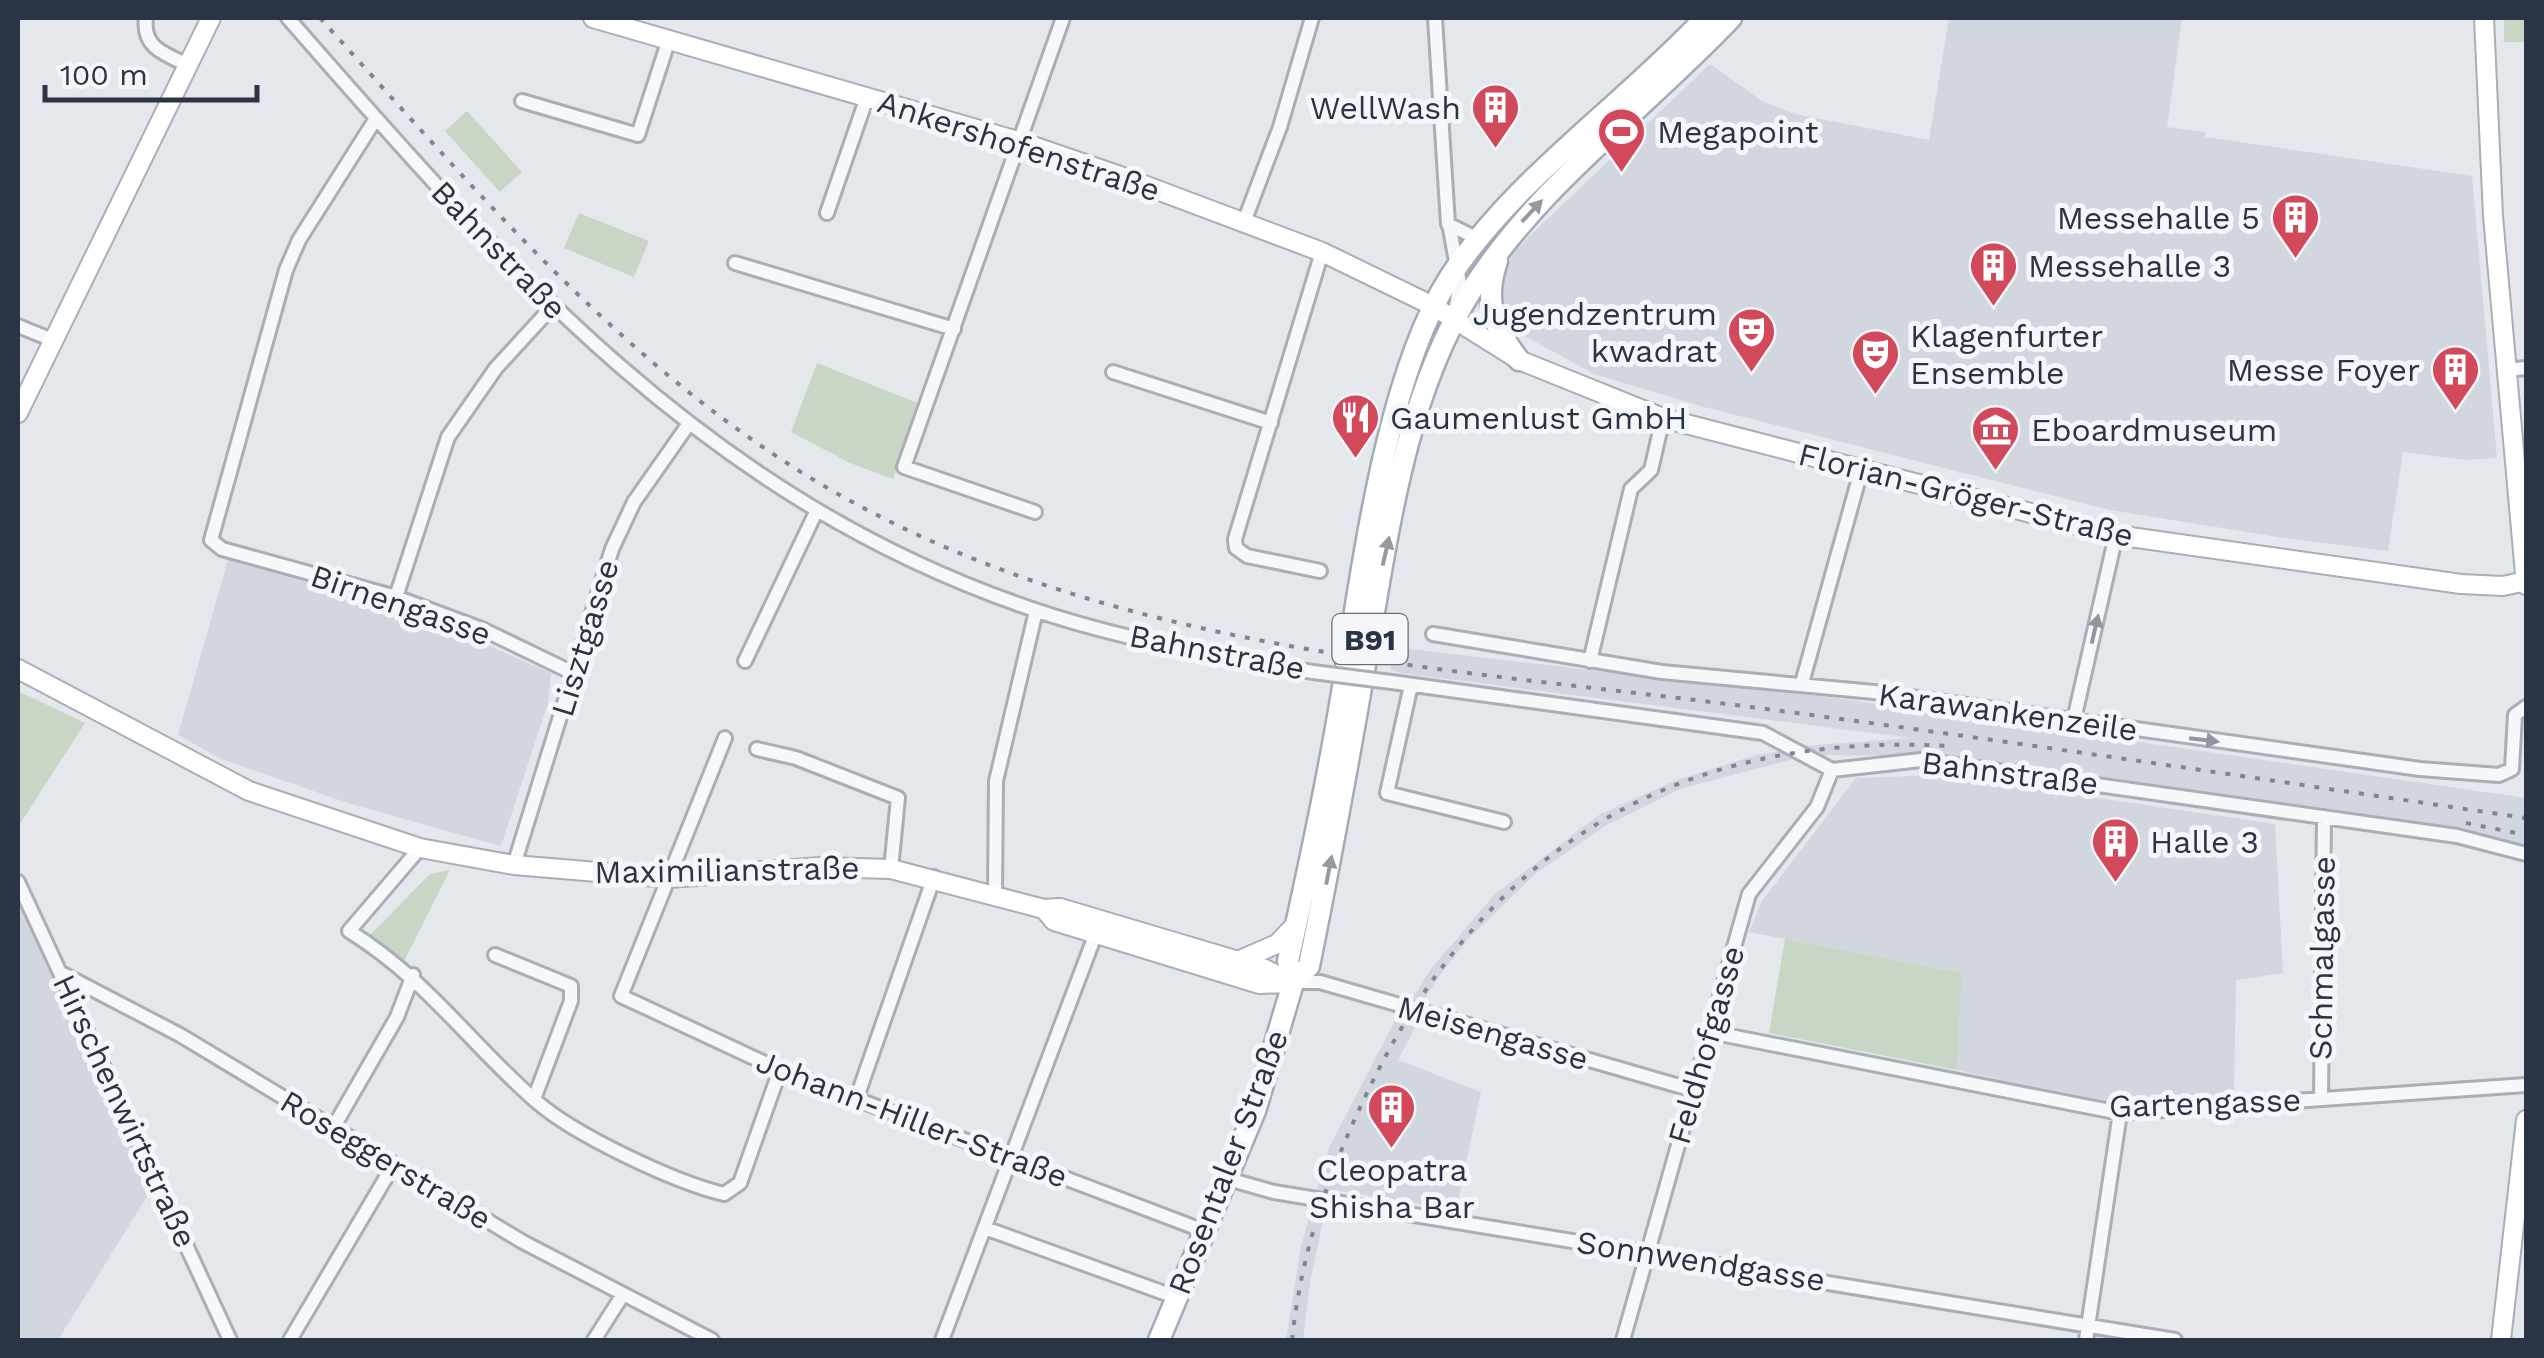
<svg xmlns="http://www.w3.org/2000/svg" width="2544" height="1358" viewBox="0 0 2544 1358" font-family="'Work Sans',sans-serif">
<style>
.built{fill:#d2d6de}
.green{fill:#c9d6c5}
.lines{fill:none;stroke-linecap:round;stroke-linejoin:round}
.street-casing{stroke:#a9aeb7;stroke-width:18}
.secondary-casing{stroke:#a9aeb7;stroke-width:22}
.primary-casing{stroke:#a3abb8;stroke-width:25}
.street{stroke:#f7f8fa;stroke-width:12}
.secondary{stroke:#fff;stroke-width:18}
.primary{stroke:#fff;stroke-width:20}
.rail{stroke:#7d8696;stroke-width:4;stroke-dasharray:5 10;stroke-linecap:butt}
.street-bridge-casing{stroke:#a9aeb7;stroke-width:18;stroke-linecap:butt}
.street-bridge{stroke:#f7f8fa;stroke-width:12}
.oneway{fill:#959aa2}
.oneway2{fill:#9196a0}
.labels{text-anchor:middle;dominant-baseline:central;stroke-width:10;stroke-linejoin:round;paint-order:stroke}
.shield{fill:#f4f6f9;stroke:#676e7b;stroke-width:2.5}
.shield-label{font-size:30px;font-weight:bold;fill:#2b3445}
.poi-label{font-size:32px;fill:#2b3445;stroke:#f4f6f9;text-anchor:start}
.street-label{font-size:32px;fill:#2b3445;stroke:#f4f6f9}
</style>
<rect width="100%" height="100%" fill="#e4e7ec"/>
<path class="built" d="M1949 18H2182L2167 127 2205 132V137L2472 176 2497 458 2465 460 2403 452 2388 551 2284 538 2110 510 1704 407 1594 374 1514 330 1499 296 1512 253 1710 64 1762 101 1794 114 1929 140Z
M228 560 409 611 551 673 548 703 501 846 351 804 221 759 178 735Z
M1392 647 1842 699 2526 798V845L2456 827 1952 756 1808 755 1680 789 1607 825 1536 873 1467 940 1440 975 1417 1010 1423 1012 1398 1060 1481 1092 1456 1210 1335 1190 1325 1211 1310 1282 1303 1340H1286L1301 1246 1329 1148 1402 1007H1407L1431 969 1495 894 1599 815 1674 781 1756 755 1816 745 1911 738 1401 673 1391 669Z
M1942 775 2275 824 2283 973 2236 980 2234 1095 2108 1103 1957 1070 1962 973 1749 932 1762 901 1856 778Z
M18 901 151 1190 58 1340H18Z"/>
<path class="green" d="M2504 18H2526V42H2504Z
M467 111 522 172 500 192 445 131Z
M579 213 649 241 634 277 564 248Z
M817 363 920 404 893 479 850 463 791 432Z
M18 691 85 723 18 827Z
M450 870 404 961 370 935 430 874Z
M1785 939 1962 973 1957 1070 1769 1033Z"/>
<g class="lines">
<defs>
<path id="street" d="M146 18C142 47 164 54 188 65
M288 18C506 268 707 499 1032 609 1122 640 1219 656 1313 672
M1435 18 1448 224 1478 239
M522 101 638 135 669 39
M375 120 299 240 286 270 211 540 222 549 396 597 484 630 575 674
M827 213 867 97
M1244 222 1280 127 1312 18
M1450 229 1460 283 1456 306
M735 263 954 329
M18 326 55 341
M2506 370 2526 368
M1113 372 1271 423
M1035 512 904 467 1063 18
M1320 571 1247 556 1236 548 1235 539 1322 252
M396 597 448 437 496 368 552 307
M1433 634 1662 672 1874 692 2420 769 2499 775 2512 769 2515 715 2526 707
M745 661 816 512
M1590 661 1631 489 1651 470 1663 418
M1399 683 1763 733 1832 770 1921 760 2457 836 2526 854
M1802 683 1861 471
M1411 685 1387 793 1504 822
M2073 724 2116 535
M725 738 621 996 780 1070 1207 1232
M757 749 796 758 898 798 891 869
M420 848 349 931C429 981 469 1043 537 1102 575 1135 674 1182 724 1194L740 1183 780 1070
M514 865 612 549 634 502 688 425
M18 882 230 1340
M995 893 996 781 1036 611
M495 955 571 986V1001L534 1099
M63 974 180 1035 523 1242 712 1340
M1296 982H1320L1693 1090
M1710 1032 2120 1113 2526 1085
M2321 1099 2324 817
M856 1100 934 877
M333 1128 397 1017 413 975
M1228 1179 1274 1192 2175 1340
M985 1228 1178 1298
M290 1340 394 1164
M594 1340 622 1296
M942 1340 1096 933
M1623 1340 1749 894 1817 807 1832 770
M2086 1340 2120 1113"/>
<path id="secondary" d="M593 18 1021 142 1120 176 1322 252 1433 306 1519 360 1663 418 2116 535 2461 584 2503 586 2526 581
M2484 18 2493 216 2526 585
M18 413 211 18
M18 669 249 791 420 848 514 865 669 878 821 867 891 869 1044 909 1060 908 1265 969 1293 983
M1044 909 1054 921 1259 984 1289 983
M1240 960 1277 944 1297 923
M2501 1340 2526 1120"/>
<path id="primary" d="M1497 261C1483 302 1494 328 1519 360
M1293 983 1309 966C1330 862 1349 758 1367 653 1388 533 1405 396 1471 291 1539 184 1645 109 1731 18
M1159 1340 1255 1111 1293 983 1288 961C1308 872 1327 784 1342 693 1362 573 1385 378 1450 277 1514 179 1625 104 1705 18"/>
</defs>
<use href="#street" class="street-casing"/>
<use href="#secondary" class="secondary-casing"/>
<use href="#primary" class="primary-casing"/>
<use href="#street" class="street"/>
<use href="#secondary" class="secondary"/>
<use href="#primary" class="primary"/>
<path class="rail" d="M320 18C473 187 621 365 819 483 1102 651 1433 666 1751 707 2010 741 2268 780 2526 818
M2466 823 2526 835
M1292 1340C1301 1253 1328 1174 1366 1095 1482 851 1675 731 1947 746"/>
<defs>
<path id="street-bridge" d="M1313 672 1399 683"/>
</defs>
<use href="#street-bridge" class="street-bridge-casing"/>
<use href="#street-bridge" class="street-bridge"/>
</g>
<defs><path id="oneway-solid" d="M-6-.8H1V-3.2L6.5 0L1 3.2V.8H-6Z" transform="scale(2.5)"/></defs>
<g class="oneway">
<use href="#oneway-solid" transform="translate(1532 211) rotate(-47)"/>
<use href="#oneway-solid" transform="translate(1386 551) rotate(-77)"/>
<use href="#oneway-solid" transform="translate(1329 870) rotate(-79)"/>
</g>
<g class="oneway2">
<use href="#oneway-solid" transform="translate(2095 629) rotate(-77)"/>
<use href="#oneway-solid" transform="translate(2204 740) rotate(7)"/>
</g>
<defs>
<symbol id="building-pin" viewBox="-11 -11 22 30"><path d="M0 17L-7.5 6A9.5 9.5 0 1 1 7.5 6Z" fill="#d1495b" stroke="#f4f6f9"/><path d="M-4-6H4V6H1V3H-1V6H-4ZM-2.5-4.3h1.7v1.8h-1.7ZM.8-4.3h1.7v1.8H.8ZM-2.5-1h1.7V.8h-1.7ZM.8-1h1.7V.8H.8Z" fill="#fff"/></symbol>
<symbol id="stadium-pin" viewBox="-11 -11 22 30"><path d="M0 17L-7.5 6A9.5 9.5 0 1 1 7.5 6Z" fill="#d1495b" stroke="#f4f6f9"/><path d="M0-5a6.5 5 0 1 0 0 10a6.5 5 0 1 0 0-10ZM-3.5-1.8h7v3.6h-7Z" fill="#fff"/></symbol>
<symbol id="theatre-pin" viewBox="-11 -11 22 30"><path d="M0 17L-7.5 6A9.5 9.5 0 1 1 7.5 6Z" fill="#d1495b" stroke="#f4f6f9"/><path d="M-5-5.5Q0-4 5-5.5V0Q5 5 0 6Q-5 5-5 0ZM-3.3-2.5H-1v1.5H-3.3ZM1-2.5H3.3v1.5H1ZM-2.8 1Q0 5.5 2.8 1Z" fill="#fff"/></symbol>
<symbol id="restaurant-pin" viewBox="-11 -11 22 30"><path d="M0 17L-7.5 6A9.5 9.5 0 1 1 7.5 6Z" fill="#d1495b" stroke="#f4f6f9"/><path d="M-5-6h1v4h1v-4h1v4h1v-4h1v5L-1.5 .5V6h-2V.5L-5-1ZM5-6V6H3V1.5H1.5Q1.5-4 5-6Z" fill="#fff"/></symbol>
<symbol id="museum-pin" viewBox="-11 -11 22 30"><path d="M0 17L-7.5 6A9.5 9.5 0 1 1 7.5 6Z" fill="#d1495b" stroke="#f4f6f9"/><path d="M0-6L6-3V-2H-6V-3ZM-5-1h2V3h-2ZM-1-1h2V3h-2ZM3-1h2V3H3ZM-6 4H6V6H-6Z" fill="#fff"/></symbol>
</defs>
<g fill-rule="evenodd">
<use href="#building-pin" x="1468" y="80" width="55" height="75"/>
<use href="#stadium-pin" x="1594" y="104" width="55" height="75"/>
<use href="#building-pin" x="2268" y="190" width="55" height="75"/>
<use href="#building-pin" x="1966" y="238" width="55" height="75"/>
<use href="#theatre-pin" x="1724" y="304" width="55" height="75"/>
<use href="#theatre-pin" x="1848" y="326" width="55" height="75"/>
<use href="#building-pin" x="2428" y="342" width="55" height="75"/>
<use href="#restaurant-pin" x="1328" y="390" width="55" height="75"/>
<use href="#museum-pin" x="1968" y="402" width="55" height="75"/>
<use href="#building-pin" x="2088" y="814" width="55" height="75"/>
<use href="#building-pin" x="1364" y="1080" width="55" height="75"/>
</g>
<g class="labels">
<rect class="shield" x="1332.5" y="614" width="75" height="50" rx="8"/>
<g class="shield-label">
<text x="1370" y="639">B91</text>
</g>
<g class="poi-label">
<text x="1461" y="108" text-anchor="end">WellWash</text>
<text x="1657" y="132">Megapoint</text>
<text x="2260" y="218" text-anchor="end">Messehalle 5</text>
<text x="2028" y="266">Messehalle 3</text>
<text x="1717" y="314" text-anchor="end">Jugendzentrum<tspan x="1717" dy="37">kwadrat</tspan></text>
<text x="1910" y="336">Klagenfurter<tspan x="1910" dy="37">Ensemble</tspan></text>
<text x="2420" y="370" text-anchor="end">Messe Foyer</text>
<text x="1390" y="418">Gaumenlust GmbH</text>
<text x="2031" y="430">Eboardmuseum</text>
<text x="2150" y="842">Halle 3</text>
<text x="1392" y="1170" text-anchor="middle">Cleopatra<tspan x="1392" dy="37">Shisha Bar</tspan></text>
</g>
<g class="street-label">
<text transform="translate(1019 146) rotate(18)">Ankershofenstraße</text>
<text transform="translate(499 250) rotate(46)">Bahnstraße</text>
<text transform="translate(1966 495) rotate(14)">Florian-Gröger-Straße</text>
<text transform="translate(401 605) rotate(19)">Birnengasse</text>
<text transform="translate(585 638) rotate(-73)">Lisztgasse</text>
<text transform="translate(1217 652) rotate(11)">Bahnstraße</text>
<text transform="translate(2008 712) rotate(8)">Karawankenzeile</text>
<text transform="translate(2010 773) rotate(7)">Bahnstraße</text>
<text transform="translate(727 870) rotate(-1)">Maximilianstraße</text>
<text transform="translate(2322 958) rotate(-89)">Schmalgasse</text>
<text transform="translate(1493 1033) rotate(16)">Meisengasse</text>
<text transform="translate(1706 1045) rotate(-74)">Feldhofgasse</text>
<text transform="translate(2205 1103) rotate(-2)">Gartengasse</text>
<text transform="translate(125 1111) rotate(65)">Hirschenwirtstraße</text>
<text transform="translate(912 1119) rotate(21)">Johann-Hiller-Straße</text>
<text transform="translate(386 1160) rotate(31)">Roseggerstraße</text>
<text transform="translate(1228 1162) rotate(-69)">Rosentaler Straße</text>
<text transform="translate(1701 1261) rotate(9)">Sonnwendgasse</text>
</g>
</g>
<rect width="2544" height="1358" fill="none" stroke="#2b3445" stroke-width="40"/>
<path d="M45 85v15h212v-15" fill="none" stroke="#2b3445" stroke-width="5"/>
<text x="60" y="85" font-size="30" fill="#2b3445" stroke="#f4f6f9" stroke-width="8" paint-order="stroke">100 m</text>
</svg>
